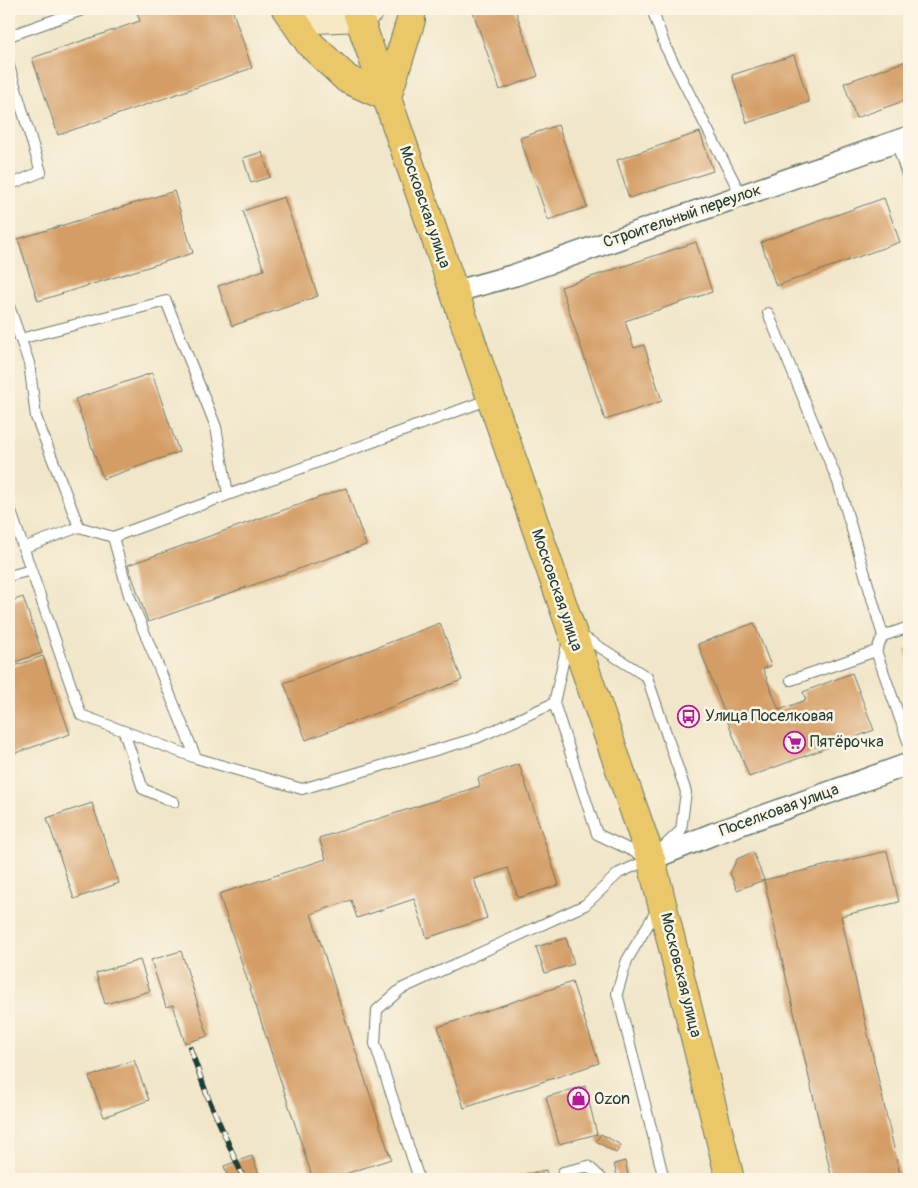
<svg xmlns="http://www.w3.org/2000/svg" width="918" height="1188" viewBox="0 0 918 1188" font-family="Pangolin,sans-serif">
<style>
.building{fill:#d49d65}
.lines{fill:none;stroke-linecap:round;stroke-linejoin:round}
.lane-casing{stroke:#687868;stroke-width:12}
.street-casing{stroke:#687868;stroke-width:24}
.secondary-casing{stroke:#687868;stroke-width:30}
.primary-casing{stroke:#687868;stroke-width:30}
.lane{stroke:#fff;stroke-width:10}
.street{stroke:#fff;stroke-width:21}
.secondary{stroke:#f7e9c3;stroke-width:28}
.primary{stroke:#eac769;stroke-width:28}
.rail-casing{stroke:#1f3d34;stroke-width:5.5}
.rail{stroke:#fcf5e5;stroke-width:4;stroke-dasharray:11;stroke-linecap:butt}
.labels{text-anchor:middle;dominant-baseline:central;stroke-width:5;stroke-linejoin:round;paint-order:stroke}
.street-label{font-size:16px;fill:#1f3d34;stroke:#fcf5e5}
.poi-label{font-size:16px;fill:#1f3d34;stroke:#fcf5e5;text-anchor:start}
</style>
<rect width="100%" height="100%" fill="#fcf5e5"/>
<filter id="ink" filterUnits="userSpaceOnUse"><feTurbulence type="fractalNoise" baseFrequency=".02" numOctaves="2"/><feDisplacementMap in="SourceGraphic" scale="10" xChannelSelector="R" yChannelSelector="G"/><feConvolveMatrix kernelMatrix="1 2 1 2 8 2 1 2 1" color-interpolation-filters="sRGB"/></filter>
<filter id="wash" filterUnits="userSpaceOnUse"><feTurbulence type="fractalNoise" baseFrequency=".0096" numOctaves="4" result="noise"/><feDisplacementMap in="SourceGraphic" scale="20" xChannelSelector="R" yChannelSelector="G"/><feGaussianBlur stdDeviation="1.12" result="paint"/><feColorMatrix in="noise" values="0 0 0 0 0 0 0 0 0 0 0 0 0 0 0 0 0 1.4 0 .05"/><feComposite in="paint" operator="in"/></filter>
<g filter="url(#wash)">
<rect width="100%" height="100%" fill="#f1e6c9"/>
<g id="blocks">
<path class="building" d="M136 9H232L252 68 58 135 32 58 140 21Z
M472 9H515L538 76 500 90Z
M794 55 809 102 747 123 732 75Z
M909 60V99L856 118 844 83Z
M558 125 587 207 548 220 520 138Z
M700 132 713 171 629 198 617 160Z
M262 152 270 177 251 183 243 158Z
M174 191 193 253 38 301 18 239Z
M284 197 318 296 232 326 218 286 264 270 243 211Z
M884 198 900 242 776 286 761 242Z
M696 242 712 292 625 321 634 348 644 345 662 401 605 420 561 287Z
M152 373 179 452 103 479 75 399Z
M346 488 366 545 148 622 128 565Z
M23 597 42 653 9 664V602Z
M440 623 462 680 306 740 284 683Z
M754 623 771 666 763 669 779 710 806 700 803 692 852 673 874 730 749 777 698 644Z
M909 648V661L905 650Z
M43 656 70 734 10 755 9 668Z
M519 764 559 885 518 898 508 868 474 879 487 918 427 938 414 899 357 918 351 900 311 914 391 1159 330 1179H313L219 894 326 859 319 838 480 786 478 778Z
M92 803 119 883 74 899 47 818Z
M887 851 899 902 841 916 901 1179H832L764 880 737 890 730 873 737 859 753 852 764 880Z
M566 938 574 964 545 973 536 947Z
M181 951 208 1036 185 1043 173 1005 166 1007 151 960Z
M140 960 150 991 105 1004 96 973Z
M572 982 599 1063 464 1108 438 1027Z
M134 1060 149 1100 104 1117 89 1077Z
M585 1086 597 1134 559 1144 546 1097Z
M601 1134 621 1145 616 1153 596 1141Z
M252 1156 261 1179H229L224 1166Z
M625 1161 629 1179H618L614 1164Z
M546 1170 548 1179H509V1178Z"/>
</g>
</g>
<g filter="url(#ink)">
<use href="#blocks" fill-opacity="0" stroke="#687868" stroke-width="1"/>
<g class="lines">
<defs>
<path id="lane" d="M652 9 665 46 741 195
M9 36 85 9
M9 66 41 172 9 185
M896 141 909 181
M9 306 29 363 36 417 79 527
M768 313 838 482 883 636 876 651
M20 339 166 301 216 427 228 494
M9 506 81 715 196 758 302 789 477 738 554 703
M113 537 129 595 196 758
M23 548 79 527 113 537 490 399
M9 576 31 570
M579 634 647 677 686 792 681 830 661 849
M883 636 909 627
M568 640 554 703 597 834 645 857
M791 680 876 651 909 744
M124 732 143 789 174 802
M658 908 627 960 617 993 664 1179
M419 1179 375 1044 377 1010 401 989 585 905 619 873 650 859
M565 1179 563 1172 588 1166 602 1179"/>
<path id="street" d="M454 292 515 275 909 137
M651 859 713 834 909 764"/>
<path id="secondary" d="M298 9 316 19 359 17 371 9"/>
<path id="primary" d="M286 9 310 44 347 79 387 97 411 20V9
M356 9 651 859 730 1179"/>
</defs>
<use href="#lane" class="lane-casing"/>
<use href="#street" class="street-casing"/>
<use href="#secondary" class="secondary-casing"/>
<use href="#primary" class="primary-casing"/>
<use href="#lane" class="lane"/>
<use href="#street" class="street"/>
<use href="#secondary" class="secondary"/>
<use href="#primary" class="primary"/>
<defs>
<path id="rail" d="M190 1048 207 1095 244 1179"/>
</defs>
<use href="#rail" class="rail-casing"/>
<use href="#rail" class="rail"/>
</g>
</g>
<defs>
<symbol id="bus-ring" viewBox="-11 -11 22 22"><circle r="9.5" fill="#fcf5e5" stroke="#b5179e" stroke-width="1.5"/><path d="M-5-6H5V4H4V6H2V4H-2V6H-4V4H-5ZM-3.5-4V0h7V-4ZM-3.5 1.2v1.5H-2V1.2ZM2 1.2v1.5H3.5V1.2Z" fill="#b5179e"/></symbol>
<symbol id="supermarket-ring" viewBox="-11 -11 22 22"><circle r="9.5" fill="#fcf5e5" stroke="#b5179e" stroke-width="1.5"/><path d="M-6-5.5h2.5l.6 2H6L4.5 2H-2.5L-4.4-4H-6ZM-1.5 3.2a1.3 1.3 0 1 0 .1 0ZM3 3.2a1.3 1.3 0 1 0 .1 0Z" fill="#b5179e"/></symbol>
<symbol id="shop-ring" viewBox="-11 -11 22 22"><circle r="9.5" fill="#fcf5e5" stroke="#b5179e" stroke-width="1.5"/><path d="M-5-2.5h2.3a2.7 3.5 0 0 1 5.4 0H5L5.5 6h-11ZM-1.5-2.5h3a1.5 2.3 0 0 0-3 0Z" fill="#b5179e"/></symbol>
</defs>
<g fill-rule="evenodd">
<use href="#bus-ring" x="676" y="704" width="25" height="25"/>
<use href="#supermarket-ring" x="782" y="730" width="25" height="25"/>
<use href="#shop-ring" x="566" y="1086" width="25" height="25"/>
</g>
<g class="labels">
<g class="street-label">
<text transform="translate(425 207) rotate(71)">Московская улица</text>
<text transform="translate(682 216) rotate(-19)">Строительный переулок</text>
<text transform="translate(557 590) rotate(71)">Московская улица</text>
<text transform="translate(779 810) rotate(-20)">Поселковая улица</text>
<text transform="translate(681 975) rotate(76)">Московская улица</text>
</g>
<g class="poi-label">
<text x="705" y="716">Улица Поселковая</text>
<text x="810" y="742">Пятёрочка</text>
<text x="594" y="1099">Ozon</text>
</g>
</g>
<rect width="918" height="1188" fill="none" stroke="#fcf5e5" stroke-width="30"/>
</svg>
